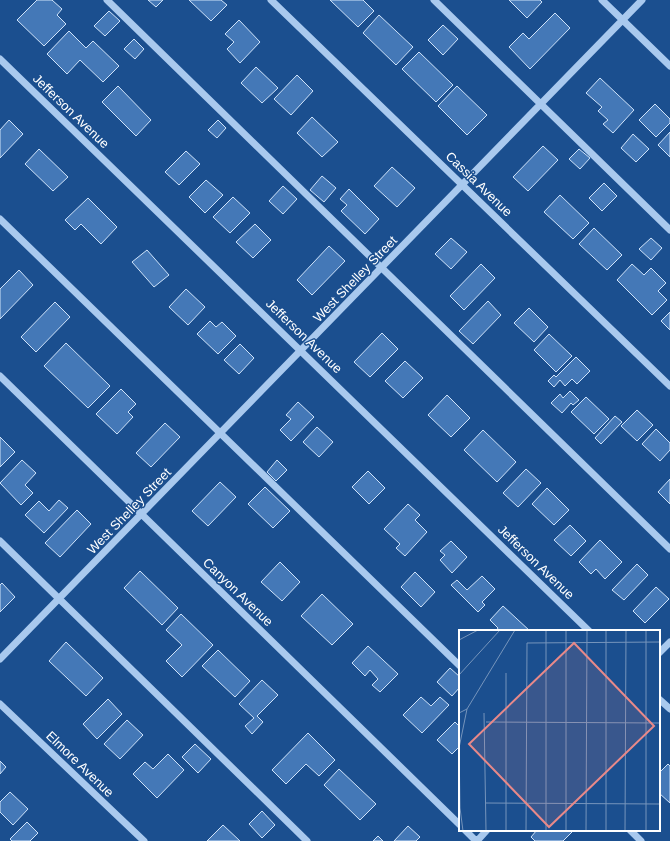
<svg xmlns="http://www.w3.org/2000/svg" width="670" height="841" viewBox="0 0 670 841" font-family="Arial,sans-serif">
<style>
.building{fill:#4478b7;stroke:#cfe3fa}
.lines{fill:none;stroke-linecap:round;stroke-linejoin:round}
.minor{stroke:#a9c9ee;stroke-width:7}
.labels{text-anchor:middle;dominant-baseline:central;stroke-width:3;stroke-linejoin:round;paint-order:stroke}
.street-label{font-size:13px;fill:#fff;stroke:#1b4f8f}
.inset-road{fill:none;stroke:#7695bc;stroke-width:1}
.view{fill:#e88989;fill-opacity:0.15;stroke:#e88989;stroke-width:2}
.inset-edge{fill:none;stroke:#fff;stroke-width:2}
</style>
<rect width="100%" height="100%" fill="#1b4f8f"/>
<path class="building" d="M37 0H52L62 9 57 15 66 24 44 46 17 20Z
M148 0H163L156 7Z
M189 0H221L227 5 211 21Z
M330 0H363L374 11 358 27Z
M509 0H540L542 2 527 18Z
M109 11 120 21 105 36 94 26Z
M555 13 570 28 530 69 509 47 523 33 529 39Z
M379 15 413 47 396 65 363 33Z
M239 20 260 42 240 63 227 49 234 42 225 34Z
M443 25 458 39 443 55 428 40Z
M69 31 86 48 93 41 119 66 103 82 80 60 67 74 47 54Z
M134 39 144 49 135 59 124 49Z
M419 52 453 85 436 102 402 69Z
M256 67 278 88 262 103 241 83Z
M297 75 313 91 291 115 274 99Z
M600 78 634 110 613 133 603 124 608 120 598 111 602 107 586 93Z
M118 86 151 120 136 136 102 102Z
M457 86 487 115 467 135 438 106Z
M655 104 670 119V123L656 137 639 120Z
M312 117 338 142 322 157 297 133Z
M9 120 23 134 0 158V130Z
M218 120 226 128 217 138 208 130Z
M670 132V157L658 145Z
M633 134 649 149 636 162 621 148Z
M543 146 558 160 528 191 513 177Z
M39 149 68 177 53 191 25 164Z
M579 149 590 158 580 169 569 159Z
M186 151 200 164 179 185 165 172Z
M392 167 415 188 397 207 374 186Z
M322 176 336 188 324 202 310 190Z
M206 180 223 195 205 213 189 197Z
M604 183 617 196 602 211 589 198Z
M283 186 297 199 283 214 269 201Z
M349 189 379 219 365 234 341 211 347 205 340 199Z
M560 195 589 223 573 239 544 212Z
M233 197 250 213 230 233 213 217Z
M88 198 117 227 101 244 81 224 75 230 65 220Z
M255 224 271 240 253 258 236 242Z
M594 228 622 255 607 270 579 244Z
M451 238 467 252 451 269 435 254Z
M651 238 662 248 651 260 639 249Z
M329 246 345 261 312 295 297 280Z
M147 250 169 275 154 287 132 262Z
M481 264 495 278 464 310 450 296Z
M632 264 644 275 651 268 666 283 658 291 667 300 652 315 617 280Z
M19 270 33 285 0 319V289Z
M186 289 205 307 188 325 169 307Z
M488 301 501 315 473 344 459 331Z
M55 302 70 317 36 352 21 337Z
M529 308 548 327 534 342 514 323Z
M670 312V330L661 321Z
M210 321 216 327 222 322 236 336 218 354 197 334Z
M382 333 398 349 370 377 354 362Z
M549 334 572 356 556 372 534 350Z
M66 343 110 386 88 408 44 366Z
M240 344 254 358 239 374 224 360Z
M576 357 590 371 577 384 572 379 565 386 560 380 554 387 548 381 554 375 556 377Z
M405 361 423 378 403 398 385 381Z
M121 389 136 404 128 412 133 417 117 434 96 414Z
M570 391 579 400 573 405 571 403 562 413 551 403 560 394 563 398Z
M447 395 470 418 451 437 428 415Z
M586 397 609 419 594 434 571 412Z
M298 402 314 417 291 441 280 430 291 419 286 415Z
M637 410 653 425 637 441 621 426Z
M615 416 622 422 601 444 595 438Z
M165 423 180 437 151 467 136 453Z
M317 427 333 442 319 457 303 442Z
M656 429 670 443V450L660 461 642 444Z
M483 430 516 462 497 482 464 450Z
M0 437 15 452 0 467Z
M22 460 36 473 25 485 33 493 21 505 0 483Z
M277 460 287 470 276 481 267 472Z
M526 469 541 483 518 507 503 493Z
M368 471 385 488 369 504 352 487Z
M670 479V504L658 492Z
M220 482 236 497 208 526 192 511Z
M265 487 290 511 273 528 248 504Z
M547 488 569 510 554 525 532 504Z
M59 500 68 508 44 533 25 515 39 501 49 511Z
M408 504 420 515 415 520 427 532 405 556 396 548 400 544 384 529Z
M77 510 91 524 60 557 45 543Z
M570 525 586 541 571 556 554 540Z
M600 540 622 562 605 579 596 569 591 574 579 562Z
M451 541 467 557 452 573 440 560 445 555 440 551Z
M280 562 300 582 282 601 261 582Z
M637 564 648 575 624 600 612 590Z
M140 571 178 608 162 625 124 588Z
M415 572 435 592 421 607 401 587Z
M482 576 495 589 482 602 485 605 478 612 451 585 457 580 467 590Z
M2 583 15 597 0 612V585Z
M656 587 669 599 645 623 633 611Z
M322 594 353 624 332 645 301 616Z
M503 606 530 631H496L498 628 490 620Z
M181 614 213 645 182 677 166 661 182 645 166 630Z
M66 642 103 678 86 696 49 661Z
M368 646 398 674 380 692 372 685 378 679 370 670 365 676 352 663Z
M218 650 250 681 235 697 202 666Z
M450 668 460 677V687L452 696 437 682Z
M262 680 278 695 257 716 263 722 252 734 245 726 254 718 239 704Z
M421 697 431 706 440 697 449 705 422 733 403 715Z
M108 699 122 714 97 739 83 724Z
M127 720 143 735 120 759 104 744Z
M455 722 460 727V746L452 754 437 740Z
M308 733 335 760 319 776 306 764 286 784 272 770Z
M195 744 211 759 198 773 182 757Z
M168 754 184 770 157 798 133 774 145 762 153 769Z
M0 761 6 767 0 774Z
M668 764 670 766V803L659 793V773Z
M339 769 376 804 360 820 324 785Z
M10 792 28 809 13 825 0 812V802Z
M262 811 275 825 262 838 249 824Z
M27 822 38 833 30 841H12L10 839Z
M223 825 240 841H207Z
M408 826 420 837 416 841H394Z
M537 830H574L563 841H535L531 837Z
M378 836 383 841H373Z"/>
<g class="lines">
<path class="minor" d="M107 0 670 549
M271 0 670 386
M434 0 670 230
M602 0 670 66
M0 59 589 631
M0 219 460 666
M0 376 460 825
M0 541 307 841
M659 653 670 642
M0 659 642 0
M659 699 670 709
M0 704 144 841
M465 830 476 841
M630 830 641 841
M477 841 487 830"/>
</g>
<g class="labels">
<g class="street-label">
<text transform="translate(71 111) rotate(44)">Jefferson Avenue</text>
<text transform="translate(479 184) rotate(44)">Cassia Avenue</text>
<text transform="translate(355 279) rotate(-46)">West Shelley Street</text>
<text transform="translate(304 336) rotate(44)">Jefferson Avenue</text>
<text transform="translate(129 511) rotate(-46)">West Shelley Street</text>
<text transform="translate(536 562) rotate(44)">Jefferson Avenue</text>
<text transform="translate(238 592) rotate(44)">Canyon Avenue</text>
<text transform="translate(80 764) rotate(44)">Elmore Avenue</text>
</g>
</g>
<g transform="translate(459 630)">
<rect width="201" height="201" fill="#1b4f8f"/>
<path class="inset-road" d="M0 10 19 0M0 45 41 0M0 83 8 79 56 0M25 83 27 201M27 92 201 93M0 114 1 178 4 201M0 118 8 79M27 173 201 174M47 201V43M67 201 68 13 201 12M87 201V0M107 201V0M127 201 128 0M147 201V0M166 201 167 0M187 201V0"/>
<path class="view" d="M115 13 195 96 90 197 10 114Z"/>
<rect width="201" height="201" class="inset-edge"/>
</g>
</svg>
